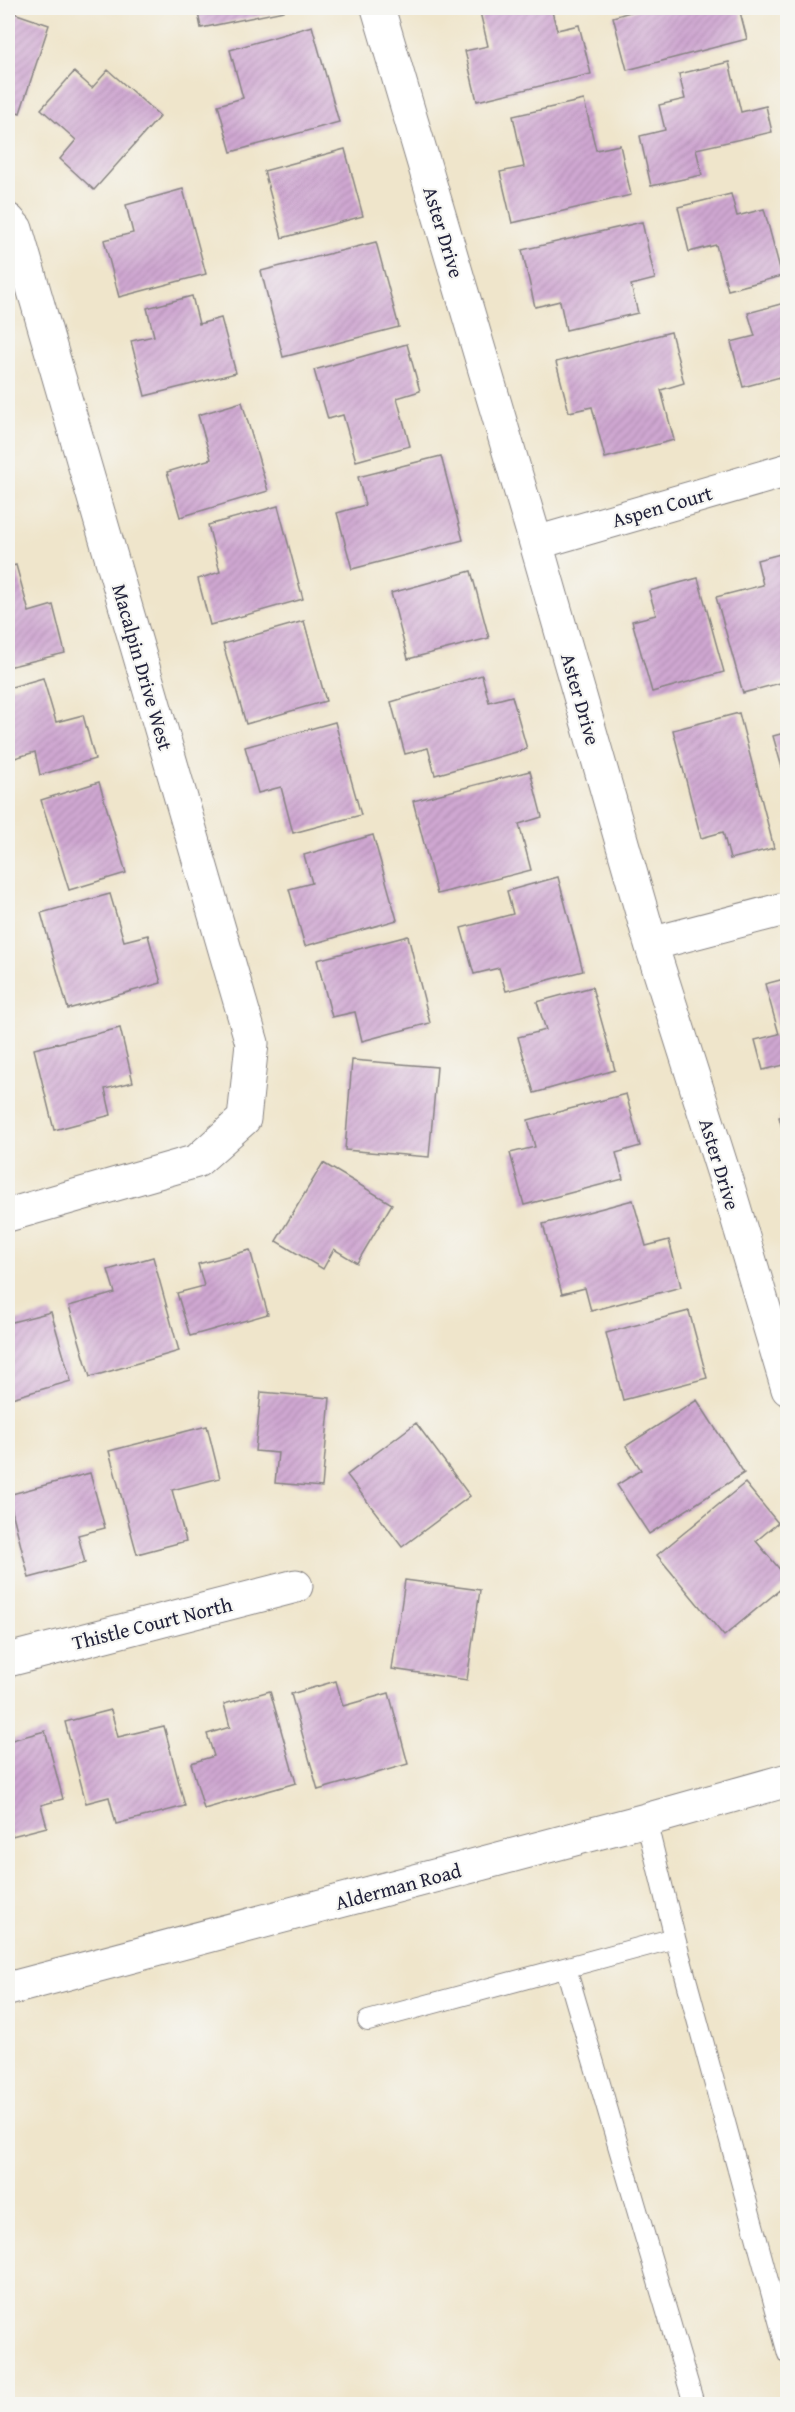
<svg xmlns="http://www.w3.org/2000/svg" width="795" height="2412" viewBox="0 0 795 2412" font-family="'Gentium Book Plus',serif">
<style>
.building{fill:url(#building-hatch)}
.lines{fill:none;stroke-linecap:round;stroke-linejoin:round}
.lane-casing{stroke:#888483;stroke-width:22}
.street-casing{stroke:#888483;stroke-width:35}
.secondary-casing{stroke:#888483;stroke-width:35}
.lane{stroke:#fff;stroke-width:20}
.street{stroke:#fff;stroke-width:33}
.secondary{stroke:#fff;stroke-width:33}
.labels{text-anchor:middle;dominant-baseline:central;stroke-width:4.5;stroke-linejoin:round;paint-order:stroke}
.street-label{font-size:20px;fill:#22223b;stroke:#f6f6f2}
</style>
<defs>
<pattern id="building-hatch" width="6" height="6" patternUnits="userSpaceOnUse" patternTransform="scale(1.5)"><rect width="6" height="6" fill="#cfa7d1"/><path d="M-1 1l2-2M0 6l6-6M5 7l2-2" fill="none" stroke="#b18fb4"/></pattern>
</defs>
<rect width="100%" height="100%" fill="#f6f6f2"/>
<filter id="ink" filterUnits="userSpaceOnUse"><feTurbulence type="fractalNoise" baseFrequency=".0167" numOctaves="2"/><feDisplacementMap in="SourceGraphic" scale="12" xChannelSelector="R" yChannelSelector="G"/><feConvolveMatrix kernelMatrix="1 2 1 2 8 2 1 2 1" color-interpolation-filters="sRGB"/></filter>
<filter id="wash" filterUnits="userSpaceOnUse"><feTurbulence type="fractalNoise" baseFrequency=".008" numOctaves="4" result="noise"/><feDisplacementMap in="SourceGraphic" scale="24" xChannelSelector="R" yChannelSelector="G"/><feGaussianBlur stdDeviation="1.35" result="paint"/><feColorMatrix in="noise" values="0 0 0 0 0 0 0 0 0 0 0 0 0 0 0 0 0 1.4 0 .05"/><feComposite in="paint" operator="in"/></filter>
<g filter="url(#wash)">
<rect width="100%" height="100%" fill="#efe5cb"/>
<g id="blocks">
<path class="building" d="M197 8H283L284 11 201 28Z
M479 8H551L557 30 579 25 591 74 477 101 465 51 488 46Z
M637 8H739L747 39 627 70 613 17 637 10Z
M8 11 49 25 20 113 8 109Z
M312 26 339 122 231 152 218 105 243 98 230 50Z
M729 62 741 112 766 106 772 132 696 149 702 175 651 186 640 136 665 130 659 105 685 99 679 74Z
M108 70 160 116 94 190 60 159 76 140 41 109 74 72 92 88Z
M584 100 596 150 620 145 631 195 512 223 500 172 524 167 513 116Z
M345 149 363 216 282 238 264 171Z
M183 189 206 274 119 297 104 240 133 233 126 205Z
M731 194 737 216 764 209 782 276 728 290 716 245 689 252 678 207Z
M642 222 655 279 631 285 638 313 566 330 560 301 535 307 522 250Z
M376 242 399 327 283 357 261 271Z
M192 296 199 324 221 318 236 373 145 396 131 341 154 336 147 308Z
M788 302V375L743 387 731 342 755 336 748 313Z
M671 332 684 383 661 390 674 440 605 458 592 407 569 412 556 362Z
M407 344 420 391 397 398 410 446 356 461 343 415 328 419 314 370Z
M242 402 268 491 180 517 167 472 211 459 198 415Z
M441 456 463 540 352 569 337 513 365 505 358 477Z
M278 506 303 599 210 625 198 579 220 572 208 525Z
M788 552V681L743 693 716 597 763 585 757 560Z
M16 565 29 612 53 605 65 653 8 667V567Z
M471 571 489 638 408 659 391 593Z
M698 578 724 672 652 692 632 621 656 615 649 591Z
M304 621 326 701 246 724 223 644Z
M482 675 489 702 512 696 527 749 435 775 428 748 405 754 391 702Z
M43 678 56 722 83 715 95 759 40 775 35 752 8 760V688Z
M739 713 774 848 730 859 723 832 701 838 673 730Z
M335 722 361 815 293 833 281 787 258 793 245 747Z
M788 732V785H787L773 736Z
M530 771 542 817 519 824 531 870 437 894 413 801Z
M99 782 126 873 69 890 41 800Z
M373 835 397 920 305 946 289 889 312 883 304 855Z
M558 877 583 971 506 991 499 968 474 974 461 928 513 914 507 891Z
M110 894 124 941 148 935 161 983 68 1009 41 913Z
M408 936 430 1023 362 1041 355 1012 332 1017 317 960Z
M788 978V1064L763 1070 755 1040 779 1034 765 984Z
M592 987 615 1070 534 1093 518 1037 546 1030 537 1002Z
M120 1028 133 1082 105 1089 111 1115 54 1130 34 1049Z
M352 1060 437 1067 429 1157 345 1150Z
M626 1094 640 1146 616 1153 623 1179 524 1205 510 1153 535 1147 528 1120Z
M788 1115V1146H787L779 1117Z
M323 1163 392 1204 357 1263 334 1249 323 1269 276 1241Z
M633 1200 646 1246 669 1240 681 1287 591 1311 585 1288 562 1294 543 1224Z
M250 1250 268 1314 190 1336 177 1293 204 1286 198 1264Z
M153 1257 179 1351 90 1377 69 1306 115 1293 108 1270Z
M689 1311 707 1378 623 1400 606 1333Z
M51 1312 71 1381 8 1399V1323Z
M261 1392 330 1398 322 1487 275 1483 278 1453 255 1451Z
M697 1400 744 1473 649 1534 617 1485 641 1470 626 1446Z
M416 1423 470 1496 402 1547 347 1475Z
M207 1426 220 1478 172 1490 186 1541 137 1554 109 1451Z
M90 1473 105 1528 78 1535 85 1563 29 1578 8 1495Z
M745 1483 778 1523 756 1541 788 1579V1583L724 1636 657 1555Z
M405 1580 480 1590 467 1680 392 1669Z
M336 1681 343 1706 389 1693 408 1764 318 1790 291 1694Z
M270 1691 296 1783 204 1809 191 1763 214 1756 207 1734 230 1727 224 1704Z
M111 1710 118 1737 164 1726 185 1806 116 1824 109 1797 86 1803 65 1722Z
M45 1731 63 1799 41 1805 47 1827 8 1837V1741Z"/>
</g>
</g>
<g filter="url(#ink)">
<use href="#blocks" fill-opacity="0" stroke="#888483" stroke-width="1.5"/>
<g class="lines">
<defs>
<path id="lane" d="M675 1938 788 2354
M566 1968 694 2404
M368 2021 675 1938 646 1820"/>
<path id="street" d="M378 8 536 543 651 944 729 1190 788 1389
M8 220 16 229 252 1043 244 1119 197 1161 8 1215
M536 543 788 470
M651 944 788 908
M8 1660 296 1586"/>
<path id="secondary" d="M8 1989 646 1820 788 1780"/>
</defs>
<use href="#lane" class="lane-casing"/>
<use href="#street" class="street-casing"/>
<use href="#secondary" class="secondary-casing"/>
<use href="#lane" class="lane"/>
<use href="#street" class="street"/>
<use href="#secondary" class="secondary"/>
</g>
</g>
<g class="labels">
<g class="street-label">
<text transform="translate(444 232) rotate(73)">Aster Drive</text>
<text transform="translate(662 506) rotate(-16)">Aspen Court</text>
<text transform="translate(143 667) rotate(74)">Macalpin Drive West</text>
<text transform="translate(581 699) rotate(74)">Aster Drive</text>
<text transform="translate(720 1164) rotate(73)">Aster Drive</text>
<text transform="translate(152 1623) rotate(-14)">Thistle Court North</text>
<text transform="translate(398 1886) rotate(-15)">Alderman Road</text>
</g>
</g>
<rect width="795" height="2412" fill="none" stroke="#f6f6f2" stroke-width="30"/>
</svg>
